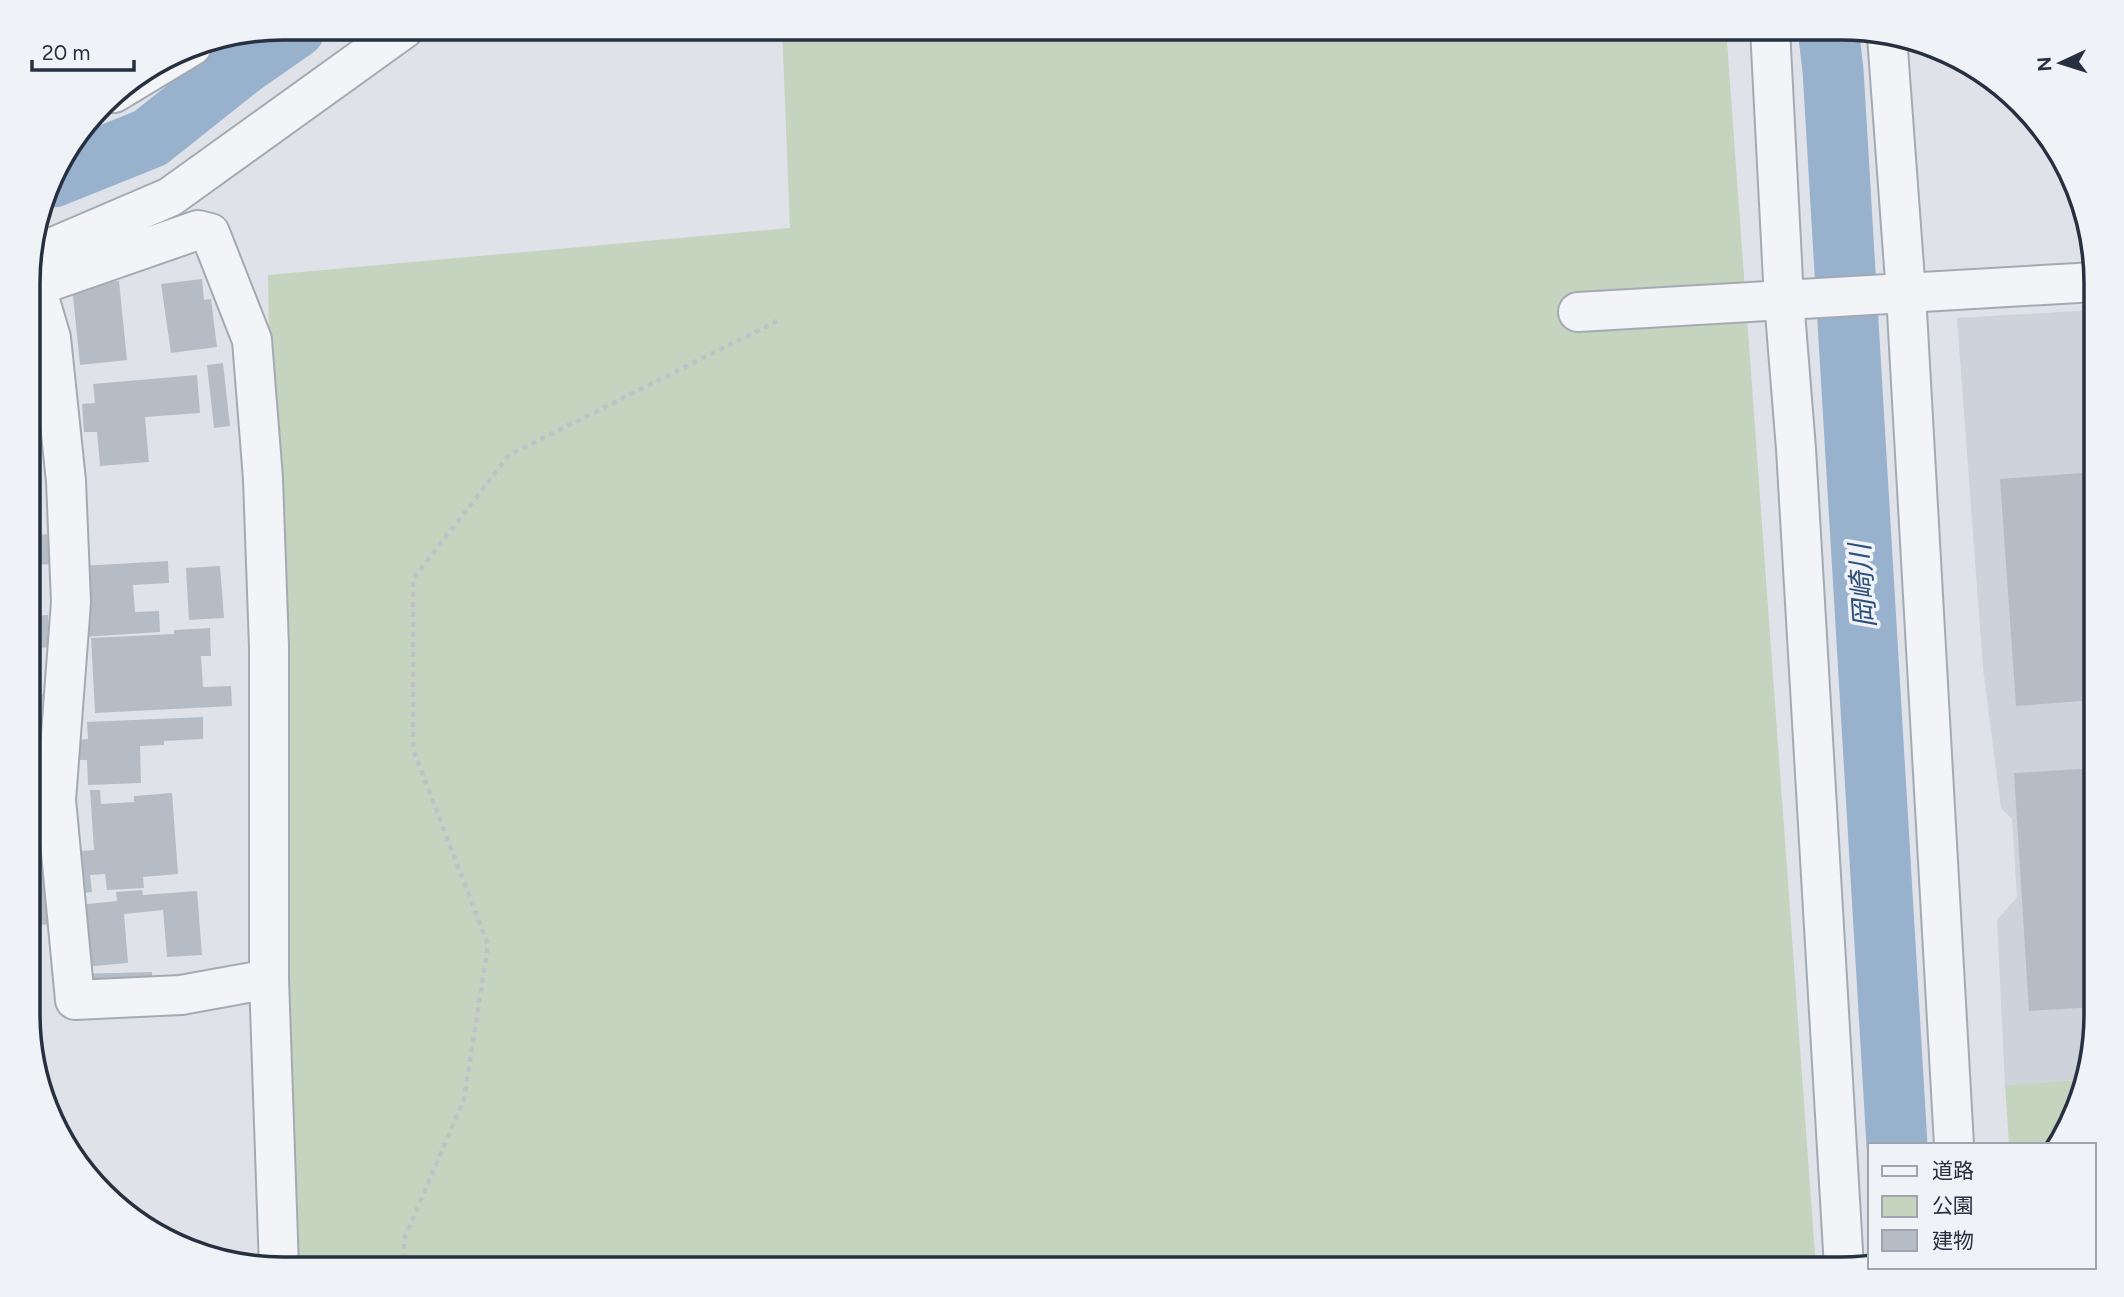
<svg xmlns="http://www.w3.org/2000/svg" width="2124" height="1297" viewBox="0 0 2124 1297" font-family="Figtree,'Noto Sans JP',sans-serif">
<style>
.built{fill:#cdd2db}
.green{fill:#c5d4bf}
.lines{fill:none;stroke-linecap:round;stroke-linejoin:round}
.river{stroke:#98b1cc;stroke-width:61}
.building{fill:#b6bcc6}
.minor-casing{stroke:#a4aab3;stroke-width:42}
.tertiary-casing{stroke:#a4aab3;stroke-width:42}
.path{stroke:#bdc1c8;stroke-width:4.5;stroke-dasharray:5 5;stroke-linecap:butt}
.minor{stroke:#f2f4f7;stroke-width:38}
.tertiary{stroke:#f2f4f7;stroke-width:38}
.labels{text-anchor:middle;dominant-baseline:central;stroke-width:7;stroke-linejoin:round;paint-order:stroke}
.water-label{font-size:28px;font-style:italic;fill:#2e4f78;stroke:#eff2f7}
.rim{fill:none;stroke:#273041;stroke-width:3.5}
</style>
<rect width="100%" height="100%" fill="#dfe3e9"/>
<path class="built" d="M2095 310V1030L2079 1080 2005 1085 1997 920 2017 897 2012 819 2001 808 1983 668 1957 318Z"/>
<path class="green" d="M782 28H1726L1816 1268 1539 1269 1537 1257 1427 1269H284L268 275 790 228Z
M2079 1080 2057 1145H2009L2005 1085Z"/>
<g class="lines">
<path class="river" d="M1828 28 1833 70 1897 1145
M53 177 150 138 242 65 295 28"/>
</g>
<path class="building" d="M202 279 204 300 211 299 217 347 171 353 161 284Z
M119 281 127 360 80 365 72 286Z
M223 363 230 426 214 428 207 365Z
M197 375 200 413 145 417 149 462 100 466 97 432H84L82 404 95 403 93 384Z
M2095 472V700L2016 706 2000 479Z
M58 534 59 564 30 565V535Z
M168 561 169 583 133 585 135 612 159 611 160 632 84 637 80 566Z
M220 566 224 618 189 620 186 568Z
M48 615 50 647 30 649V616Z
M210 628 211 656H201L203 687 231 686 232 706 95 713 91 638 174 634V630Z
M30 692 43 694 40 723 30 722Z
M203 717V739L164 741V745L140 746 141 783 88 785 87 760H78V740L88 739 87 722Z
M2095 768V1007L2029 1011 2014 773Z
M90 790H100L101 804 134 802V796L172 793 178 874 143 877 144 888 107 890 105 874 90 875 92 892 70 894 67 852 94 850Z
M39 825 42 866 30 867V826Z
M54 875 59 923 30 926V877Z
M142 890 143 895 197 891 202 955 167 957 163 910 124 914 128 963 83 967 78 905 117 901 116 892Z
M152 972V988L77 990 76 974Z"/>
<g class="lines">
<defs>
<path id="minor" d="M1770 28 1784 300 1796 449 1844 1268
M1887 36 1906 294 1954 1145
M114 93 192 46
M30 257 170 197 405 28
M30 267 51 338 66 481 71 602 56 800 75 1000 181 995 269 979
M37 286 198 230 210 233 252 340 263 479 269 647V979L279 1268"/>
<path id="tertiary" d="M1578 312 2095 282"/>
</defs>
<use href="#minor" class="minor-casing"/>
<use href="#tertiary" class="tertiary-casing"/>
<path class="path" d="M404 1269V1239L464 1099 488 945 413 749V579L509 455 779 320"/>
<use href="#minor" class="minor"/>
<use href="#tertiary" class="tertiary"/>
</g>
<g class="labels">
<g class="water-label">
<text transform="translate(1862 586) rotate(-94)">岡崎川</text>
</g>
</g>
<path d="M0 0H2124V1297H0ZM283 40H1841A243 243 0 0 1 2084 283V1014A243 243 0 0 1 1841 1257H283A243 243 0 0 1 40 1014V283A243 243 0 0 1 283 40Z" fill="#eff2f7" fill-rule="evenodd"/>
<path class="rim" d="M283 40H1841A243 243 0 0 1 2084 283V1014A243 243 0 0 1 1841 1257H283A243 243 0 0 1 40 1014V283A243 243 0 0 1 283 40Z"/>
<rect x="1868" y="1143" width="228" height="126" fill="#eff2f7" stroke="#9fa4ae" stroke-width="2"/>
<rect x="1882" y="1166" width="35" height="10" fill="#f2f4f7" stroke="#9fa4ae" stroke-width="2"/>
<text x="1932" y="1178" font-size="21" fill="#273041">道路</text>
<rect x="1882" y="1196" width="35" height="21" fill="#c5d4bf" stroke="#9fa4ae" stroke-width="2"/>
<text x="1932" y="1213" font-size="21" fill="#273041">公園</text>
<rect x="1882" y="1230" width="35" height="21" fill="#b6bcc6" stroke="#9fa4ae" stroke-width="2"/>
<text x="1932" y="1248" font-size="21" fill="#273041">建物</text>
<g transform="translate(2061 63) rotate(266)" stroke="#eff2f7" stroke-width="5" paint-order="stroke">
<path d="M0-5L12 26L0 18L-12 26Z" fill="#273041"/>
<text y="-10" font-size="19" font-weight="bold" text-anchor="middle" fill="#273041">N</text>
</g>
<path d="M32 60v10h102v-10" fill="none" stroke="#273041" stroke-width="3.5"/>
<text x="42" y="60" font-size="21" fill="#273041" stroke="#eff2f7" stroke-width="5" paint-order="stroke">20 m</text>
</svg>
